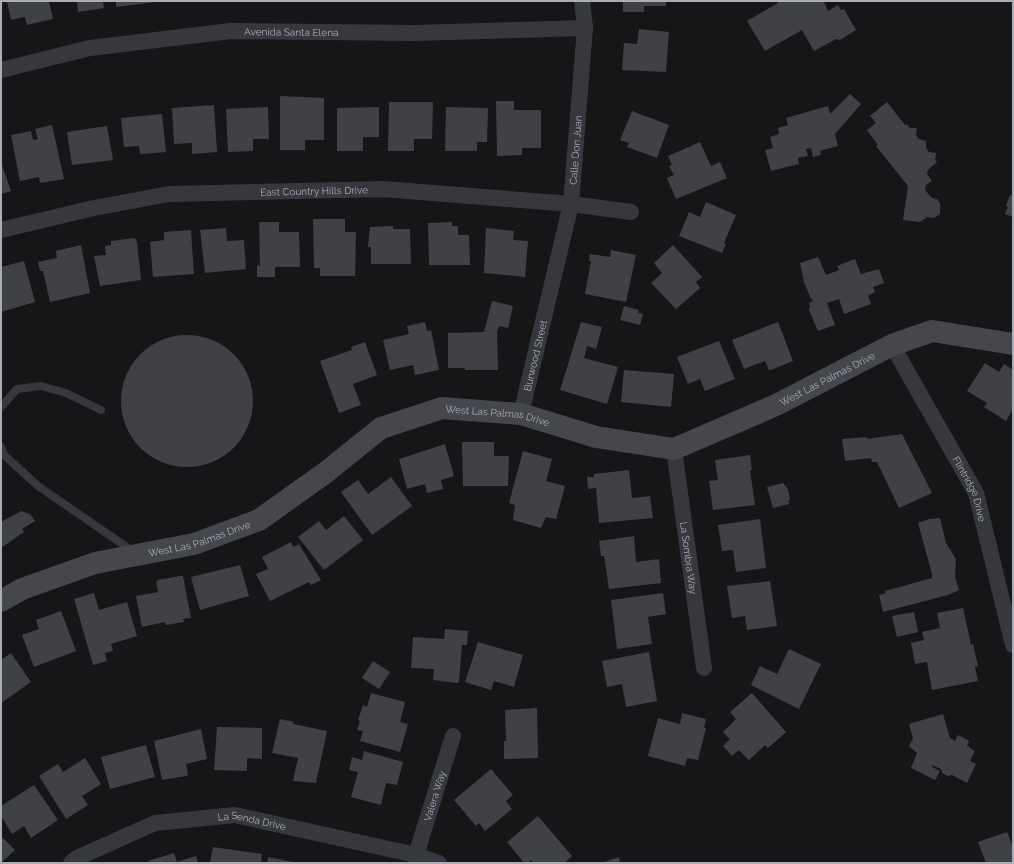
<svg xmlns="http://www.w3.org/2000/svg" width="1014" height="864" viewBox="0 0 1014 864" font-family="Raleway,sans-serif">
<style>
.building{fill:#404145}
.lines{fill:none;stroke-linecap:round;stroke-linejoin:round}
.lane{stroke:#37383d;stroke-width:8}
.street{stroke:#37383d;stroke-width:16}
.secondary{stroke:#45474d;stroke-width:22}
.labels{text-anchor:middle;dominant-baseline:central;stroke-width:3;stroke-linejoin:round;paint-order:stroke}
.street-label{font-size:10px;fill:#a8adb8;stroke:#111113}
</style>
<rect width="100%" height="100%" fill="#161618"/>
<path class="building" d="M7 1H49L53 19 27 25 25 17 11 20Z
M77 1H103L104 8 78 12Z
M116 1H156V2L116 7Z
M623 1H666V6H644V12H623Z
M777 1H826L824 2 828 11 838 5 841 10 844 9 856 30 840 40 836 39 814 51 802 30 765 51 747 21 778 3Z
M639 29 669 32 666 72 622 70 624 43 637 44Z
M850 94 861 104 835 134 838 146 820 151 821 155 813 157 811 148 806 149 808 156 798 158 799 164 771 171 765 150 773 148 770 137 779 134 778 128 788 125 786 118 828 106 830 114Z
M280 96 324 98V140H305V150H280Z
M496 101H514V110H541V148H522V155L497 156Z
M389 102H433L432 139H414V151H388Z
M887 102 905 125 907 124 910 128H917L916 135 919 139 926 141V148L929 152 936 153 935 160 937 162 928 170 927 174 932 181 926 185 925 190 932 198 937 199 940 204V214L934 218 927 217 920 222 903 220 908 186 876 146 878 145 867 130 876 123 870 116Z
M214 105 217 152 192 154V143L174 144 172 108Z
M268 107 269 139H253V151L228 152 226 109Z
M379 107V137H363V151H337V108Z
M446 107 488 108 487 142H477V151H445Z
M632 111 669 125 657 158 627 147 629 143 620 140Z
M162 114 166 152 140 154 139 146 124 147 121 118Z
M52 125 64 179 40 183 39 177 20 181 11 135 31 131 33 140 38 139 35 129Z
M107 126 113 160 72 165 67 132Z
M700 142 711 166 720 162 727 178 676 199 667 178 674 175 669 166 672 165 668 156Z
M1 162 11 191 1 194Z
M1010 195 1013 196V217L1005 214 1008 207 1006 206Z
M706 202 736 215 724 243 726 244 722 253 679 236 689 212 700 217Z
M313 219H345V232H356L355 276H320V268H314Z
M259 222H279V232H299L300 267H275V277H257V265L260 266Z
M452 222V226H458V235H469L470 265H429L428 223Z
M393 226V229H410L411 264H371V247H368L370 227Z
M226 228 227 241 244 240 246 269 205 273 200 230Z
M486 228 514 231 513 240 528 241 525 277 484 273Z
M191 230 194 274 153 277 150 242 164 240V232Z
M135 238 137 242 141 280 100 286 94 256 106 255 105 246 111 245V241Z
M81 245 90 293 50 302 43 271H40L38 262 57 258 56 251Z
M673 245 702 277 696 282 700 288 676 309 651 283 662 273 654 263Z
M611 250 636 255 626 302 585 294 591 261H589L590 254 610 257Z
M818 257 826 275 839 270 837 266 855 259 861 274 879 269 884 283 873 287 875 292 868 296 871 304 844 314 839 299 827 303 835 325 818 331 809 310 810 306 809 303 813 301 812 299H811L804 282 800 263Z
M24 261 35 302 1 312V267Z
M492 301 513 306 508 328 499 326 497 332 498 370H465V368H448V333L484 332Z
M624 306 639 310 638 313 643 314 640 325 620 320Z
M425 322 427 331 431 330 439 370 415 375 413 365 390 370 383 340 409 334 407 326Z
M581 322 602 327 596 349 587 346 584 358 618 367 607 404 560 390Z
M778 322 793 361 771 370H769L765 361 744 369 732 340Z
M121 401a66 66 0 1 1 132 0a66 66 0 1 1-132 0Z
M719 341 735 379 705 391 700 379 688 384 677 357Z
M365 342 377 375 353 384 361 405 339 413 320 361 352 350 351 347Z
M985 363 999 372 1004 364 1013 370V409L1006 421 984 407 987 403 967 391Z
M624 370 674 374 671 407 621 402Z
M902 434 932 493 899 508 877 462H872L871 458 845 461 842 439 867 437V439Z
M462 442H494V456H509L508 486H463Z
M445 444 454 476 441 480 443 489 427 493 425 484 407 489 399 459Z
M523 451 552 459 546 481 565 486 556 519 546 517 541 528 513 520 515 505 509 503Z
M750 455 752 470H750L755 505 713 510 709 481 718 480 715 460Z
M629 470 632 498 650 496 653 518 599 523 596 488 588 489 587 477H594V474Z
M391 477 412 506 372 535 341 492 358 480 368 494Z
M783 483 788 489 790 500 788 501 789 504 773 508 767 487Z
M21 511 30 514 35 521 22 529 24 532 1 548V522Z
M344 516 363 540 324 570 298 537 319 521 326 530Z
M940 518 946 543 956 559 955 577 959 590 948 595 883 612 879 595 886 593 885 591 932 578V574L918 523 929 519Z
M760 519 766 568 736 572 733 550 722 551 718 525Z
M634 536 636 562 659 559 661 583 609 589 604 556H601L599 541Z
M291 542 293 547 299 544 321 580 311 585 309 582 270 601 256 574 268 569 262 557Z
M240 565 249 596 200 610 191 577Z
M180 576H183L191 618 183 619 184 622 166 625 165 622 142 627 136 596 158 592 156 582 158 580Z
M770 581 777 626 747 630 745 616 732 618 727 586Z
M94 593 99 610 127 602 137 636 111 644 113 651 105 653 107 661 93 665 74 599Z
M663 593 666 614 648 617 652 644 617 649 611 600Z
M963 608 971 645 973 644 978 666 975 667 978 681 932 690 927 662 915 664 911 643 924 640 922 632 940 628 937 613Z
M61 611 76 651 34 667 22 635 39 629 36 620Z
M914 612 918 632 897 637 892 616Z
M445 629 468 631 467 645H462L459 682 457 683 433 680 434 669 411 668 413 637 444 639Z
M478 642 523 655 514 687 494 681 491 690 465 682Z
M789 649 821 664 799 709 751 685 760 666 777 674Z
M649 652 657 701 626 707 622 684 607 687 602 661Z
M11 653 31 682 1 703V660Z
M373 661 390 672 379 689 362 678Z
M371 693 405 702 400 722 408 724 400 752 360 741 363 731 357 730 360 721 358 720 363 705 367 707Z
M752 693 786 732 768 748 765 745 749 760 739 750 732 756 723 746 730 739 723 732 736 719 730 712Z
M537 708 538 758 504 759V741H506L505 710Z
M682 713 706 719 704 728H706L698 760 687 758 685 766 648 756 658 718 680 724Z
M943 714 950 738 955 741 958 735 969 741 967 746 975 751 970 761 976 764 967 783 952 775 948 776 942 773 941 769 932 765V767L940 771 935 780 911 768 917 753 909 746 913 738 909 724Z
M280 719 294 722 293 724 327 731 316 783 293 781 298 758 272 753Z
M217 727 262 728V759L247 758V771L214 770Z
M201 729 207 759 186 764 188 775 186 776 162 780 154 741Z
M146 745 155 777 110 789 101 757Z
M364 751 403 762 397 785 386 783 381 805 351 797 358 772 349 770 352 757 362 760Z
M85 758 101 784 82 796 88 805 66 819 39 776 58 764 63 772Z
M491 769 513 795 506 801 512 809 485 831 479 823 476 826 454 800Z
M34 785 58 820 31 838 24 826 12 834 1 816V806Z
M538 816 572 856 564 863H533L531 860 528 863H524L507 842Z
M1007 832 1013 847V863H986L978 842Z
M1 836 15 850 1 863Z
M213 847 262 854 261 863H210Z
M174 853 177 862 196 856 198 863H149L148 861Z
M268 857 293 862V863H267Z
M619 857 620 863H601Z"/>
<g class="lines">
<path class="lane" d="M1 407 17 389 41 386 66 393 101 410
M1 447 4 455 38 486 134 552"/>
<g class="street">
<path id="s1" d="M1 70 90 48 231 31 414 33 585 28"/>
<path id="s2" d="M1 230 94 208 169 194 383 189 571 204 631 212"/>
<path id="s3" d="M892 345 976 493 1013 645"/>
<path id="s4" d="M521 414 571 204 585 28 582 1"/>
<path id="s5" d="M674 449 704 668"/>
<path id="s6" d="M416 855 453 736"/>
<path id="s7" d="M71 863 77 858 155 823 235 815 416 855 439 863"/>
</g>
<path class="secondary" id="s8" d="M1 601 22 589 95 563 194 544 259 520 325 473 381 428 442 408 521 414 596 437 674 449 776 405 892 345 932 331 1013 344"/>
</g>
<g class="labels">
<g class="street-label">
<text stroke="none"><textPath href="#s1" startOffset="294">Avenida Santa Elena</textPath></text>
<text stroke="none"><textPath href="#s4" startOffset="270">Calle Don Juan</textPath></text>
<text stroke="none"><textPath href="#s2" startOffset="317">East Country Hills Drive</textPath></text>
<text stroke="none"><textPath href="#s4" startOffset="60">Burwood Street</textPath></text>
<text stroke="none"><textPath href="#s8" startOffset="894">West Las Palmas Drive</textPath></text>
<text stroke="none"><textPath href="#s8" startOffset="545">West Las Palmas Drive</textPath></text>
<text stroke="none"><textPath href="#s3" startOffset="164">Flintridge Drive</textPath></text>
<text stroke="none"><textPath href="#s8" startOffset="209">West Las Palmas Drive</textPath></text>
<text stroke="none"><textPath href="#s5" startOffset="110">La Sombra Way</textPath></text>
<text stroke="none"><textPath href="#s6" startOffset="62">Valera Way</textPath></text>
<text stroke="none"><textPath href="#s7" startOffset="191">La Senda Drive</textPath></text>
</g>
</g>
<rect width="1014" height="864" fill="none" stroke="#a8adb8" stroke-width="4"/>
</svg>
